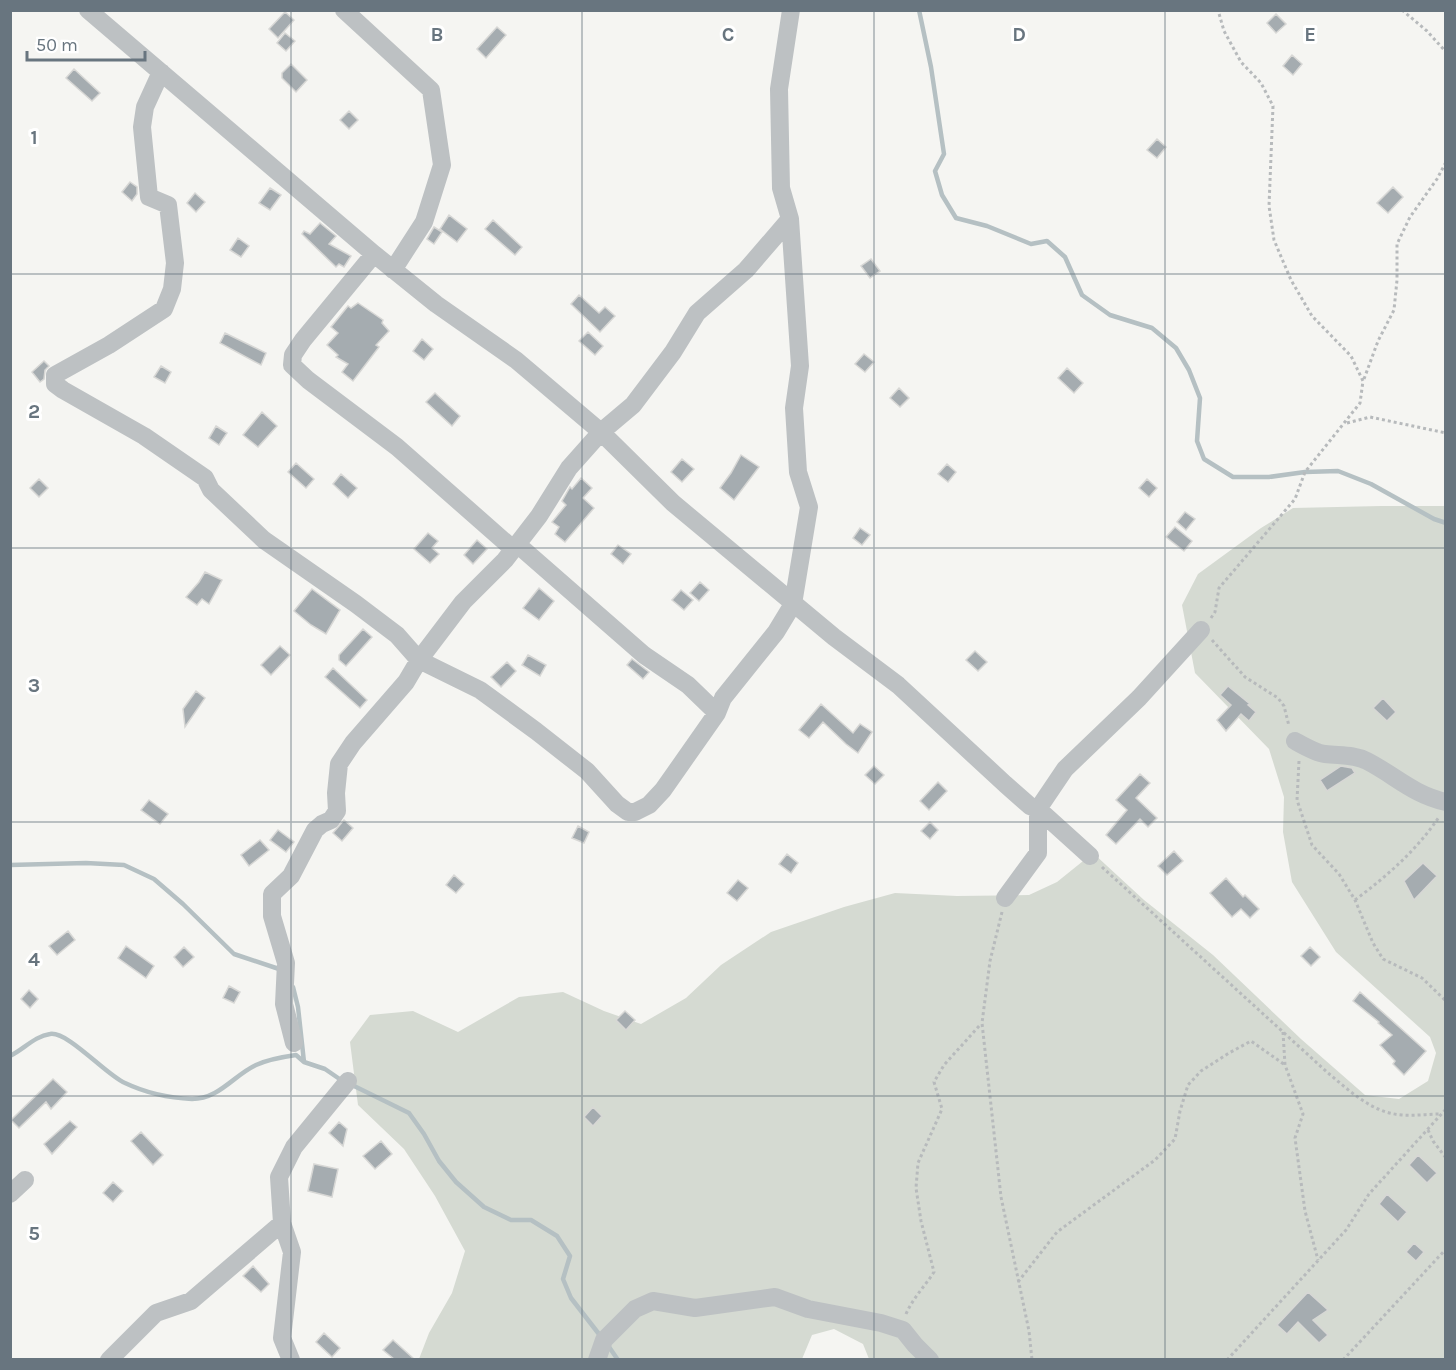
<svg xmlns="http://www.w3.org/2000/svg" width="1456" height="1370" viewBox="0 0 1456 1370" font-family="Karla,sans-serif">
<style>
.green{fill:#d5dad2}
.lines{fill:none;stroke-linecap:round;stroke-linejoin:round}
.stream{stroke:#b5c0c3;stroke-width:4.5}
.building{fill:#a5acb0;stroke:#d7d7d5;stroke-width:1.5}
.path{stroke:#b7babc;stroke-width:3;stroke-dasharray:3 3;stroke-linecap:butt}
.minor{stroke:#bdc1c3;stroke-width:18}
.grid{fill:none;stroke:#68757f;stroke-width:1.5;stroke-opacity:0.55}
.grid-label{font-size:20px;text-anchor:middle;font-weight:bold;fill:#68757f;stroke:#fff;stroke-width:6;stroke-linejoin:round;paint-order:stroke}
</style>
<rect width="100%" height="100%" fill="#f5f5f2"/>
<path class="green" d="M1381 506H1445V1359H869L863 1344 834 1329 812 1335 802 1359H419L429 1333 452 1293 465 1251 435 1196 404 1149 358 1105 350 1042 370 1015 413 1011 458 1032 519 997 563 992 604 1011 641 1024 686 998 721 965 771 932 844 907 895 893 957 896 1029 895 1057 882 1093 853 1144 900 1213 955 1301 1039 1365 1095 1399 1099 1428 1081 1436 1053 1430 1037 1336 952 1292 882 1283 832 1284 797 1269 749 1195 673 1182 605 1198 574 1261 528 1293 508Z"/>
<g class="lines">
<path class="stream" d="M919 10 931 67 944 154 935 171 942 195 956 218 987 226 1031 244 1047 241 1065 257 1082 295 1110 315 1152 328 1176 348 1189 370 1200 398 1197 441 1204 459 1233 477H1269L1305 472 1338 471 1371 484 1434 519 1446 523
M10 865 86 863 124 865 154 879 183 904 234 954 282 970
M293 987 298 1007 304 1062
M10 1056C24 1049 35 1036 50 1034 68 1031 106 1075 125 1083 146 1093 169 1098 192 1099 219 1099 234 1075 256 1065 269 1059 282 1057 296 1055L304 1062 325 1069 341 1080
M352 1085 409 1113 424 1134 439 1161 456 1182 484 1207 511 1220H531L557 1236 570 1256 563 1279 571 1298 602 1338
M607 1344 618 1360"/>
</g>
<path class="building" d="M285 12 294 20 278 38 269 29Z
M1276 14 1286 24 1276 33 1267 23Z
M497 27 506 35 486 58 477 49Z
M285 33 295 41 286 51 277 43Z
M1292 55 1302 64 1293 75 1283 66Z
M291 64 307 80 296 92 282 78V73Z
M74 69 100 93 92 101 66 78Z
M349 111 358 120 349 129 340 120Z
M1157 139 1166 147 1157 158 1147 150Z
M130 182 137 187V194L132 201 122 192Z
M1393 187 1403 197 1388 213 1377 203Z
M270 188 281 195 270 210 259 203Z
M195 193 205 202 196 212 187 203Z
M449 215 467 229 457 242 440 229Z
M493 220 522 247 515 255 485 229Z
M320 223 336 236 329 244 351 256 344 267 339 264 336 267 302 234 304 231 310 234Z
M434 227 442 232 434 244 427 239Z
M238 238 249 246 241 257 230 250Z
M871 259 880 271 870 278 861 266Z
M579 295 599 313 605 307 615 316 600 332 571 304Z
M358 303 383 320 382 323 389 331 376 345 379 347 353 381 342 372 348 364 336 357 338 355 327 345 338 333 331 327 348 306 351 308Z
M588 332 603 346 595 355 579 341Z
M225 333 266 353 261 365 220 343Z
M422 339 433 349 424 360 413 351Z
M864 354 874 362 865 372 855 364Z
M44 361 49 366 45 370 44 379 40 382 32 372Z
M161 366 171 372 165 383 154 377Z
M1067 368 1083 383 1074 393 1058 378Z
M899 388 909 398 900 407 890 398Z
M435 393 460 416 452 426 426 402Z
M262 412 277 426 258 447 243 435Z
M216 426 227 433 219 445 209 438Z
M741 455 759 467 734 500 720 488 731 473Z
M682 459 694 469 682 482 671 472Z
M296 463 314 479 306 488 288 472Z
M947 464 956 472 948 482 938 474Z
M341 474 357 488 348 498 333 484Z
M581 478 592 488 583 498 594 508 565 542 555 534 559 527 552 522 566 505 562 501 570 487 572 489Z
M39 479 48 488 39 497 30 488Z
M1147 479 1157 488 1149 497 1139 488Z
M1185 512 1195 519 1186 530 1177 522Z
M1175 527 1192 541 1184 551 1166 537Z
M860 528 870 535 862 545 853 538Z
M428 533 438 541 432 548 439 554 430 563 414 549Z
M477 540 487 549 473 564 464 555Z
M618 545 631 554 623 564 611 554Z
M205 572 222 580 209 604 202 599 197 605 186 597 199 582Z
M700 582 709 590 699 601 690 593Z
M539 588 554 601 539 620 523 608Z
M312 589 340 610 326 634 311 625 294 611Z
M681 590 693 600 684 610 672 600Z
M363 629 372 637 346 666 339 660V655Z
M280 646 290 655 271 675 261 665Z
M975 651 987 662 978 671 966 660Z
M528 655 546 665 540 676 522 665Z
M632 659 649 672 643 679 627 665Z
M507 662 516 671 501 687 491 677Z
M333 668 367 700 360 708 325 677Z
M1228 686 1250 704 1248 705 1256 712 1249 721 1241 714 1226 731 1217 720 1231 705 1220 695Z
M196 691 205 698 185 727 183 709Z
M1383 698 1396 712 1387 721 1373 708Z
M821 704 853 733 860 724 872 732 858 753 846 744 823 722 809 738 799 730Z
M874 766 884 775 875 784 865 775Z
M1341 766 1352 768 1355 773 1327 791 1320 780Z
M1140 774 1150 783 1136 798 1157 818 1148 827 1140 819 1116 844 1106 835 1127 810 1116 800Z
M938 782 947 791 929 810 920 801Z
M149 800 168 814 160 824 141 810Z
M344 820 353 828 342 841 333 833Z
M930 822 938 830 930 839 921 831Z
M578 826 589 832 584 843 572 838Z
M278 830 294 842 286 852 270 840Z
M260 840 269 850 249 866 241 855Z
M1174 851 1183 861 1167 875 1158 866Z
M787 854 798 863 791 873 779 864Z
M1423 863 1437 876 1414 900 1404 881Z
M454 875 464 884 456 893 446 885Z
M1226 878 1243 897 1245 895 1259 909 1250 918 1241 909 1232 917 1210 893Z
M738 880 748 888 737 901 727 893Z
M68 931 75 940 57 955 49 946Z
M126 946 154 966 146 978 118 958Z
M184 947 194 957 183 967 174 957Z
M1310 947 1320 957 1311 966 1301 956Z
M229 986 240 992 234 1003 223 998Z
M29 990 38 999 30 1008 21 999Z
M1360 992 1426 1051 1404 1075 1393 1064 1395 1061 1380 1045 1392 1035 1378 1023 1379 1022 1353 1001Z
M625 1011 635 1020 626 1030 616 1020Z
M53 1079 67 1092 51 1109 46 1102 19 1128 11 1120Z
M593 1107 602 1116 593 1126 584 1117Z
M70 1121 77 1127 52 1154 44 1144Z
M339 1122 347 1129 343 1146 329 1133Z
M141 1132 163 1155 153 1165 131 1141Z
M381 1141 392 1154 375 1169 363 1156Z
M1418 1155 1437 1173 1427 1183 1409 1165Z
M314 1164 338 1169 332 1197 308 1191Z
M113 1182 123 1191 113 1202 103 1193Z
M1387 1194 1407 1212 1398 1222 1379 1204Z
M1414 1243 1424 1252 1416 1261 1406 1252Z
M253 1266 269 1284 261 1292 243 1276Z
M1308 1292 1328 1310 1313 1320 1328 1335 1319 1343 1298 1322 1287 1334 1277 1325Z
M324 1333 340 1348 332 1357 316 1342Z
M393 1340 414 1359H394L383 1350Z"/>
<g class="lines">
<path class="path" d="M1402 10 1427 31 1446 52
M1364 379 1378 341 1394 310 1397 280V244L1410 217 1437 179 1446 162
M1347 423 1370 417 1446 433
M1211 618 1215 612 1219 588 1295 499 1305 472 1360 403 1363 381 1351 356 1312 316 1291 280 1274 240 1269 206 1273 106 1261 83 1241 62 1224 31 1218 10
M1212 640 1245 677 1278 698 1284 706 1289 726
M1299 761 1297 800 1312 845 1339 874 1355 900 1373 943 1383 959 1422 978 1446 1001
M1102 867 1328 1073C1350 1091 1372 1113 1402 1115 1415 1116 1428 1114 1441 1114
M1355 900C1387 876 1416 851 1439 817
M1002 912 990 961 982 1023 1001 1197 1029 1331 1032 1360
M1283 1032 1285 1065 1303 1114 1295 1138 1305 1211 1318 1260
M1428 1130 1433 1141 1446 1158
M1018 1282 1057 1232 1155 1160 1175 1139 1180 1111 1188 1085 1201 1071 1229 1053 1251 1041 1285 1065
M906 1314C913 1298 925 1286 934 1272L921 1221 916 1188 918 1163 942 1109 934 1082 944 1065 981 1024
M1227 1360 1346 1230 1369 1194 1446 1109
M1343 1360 1446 1249"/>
<path class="minor" d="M88 10 374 254 436 304 516 360 601 432 673 503 834 637 898 685 1005 784 1030 806 1038 809 1090 856
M344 10 431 90 442 165 424 222 393 270
M161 72 145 107 142 127 149 197 168 205 175 263 172 289 164 309 109 345 55 375V384L63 390 144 436 205 478 211 490 264 540 356 604 397 635 419 660 480 690 536 731 587 771 617 804 628 812H635L649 805 663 790 717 713 723 698 776 632 793 604 809 507 798 472 794 408 800 366 790 219 781 188 779 89 791 10
M374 254 303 340 293 355 292 365 308 380 397 447 513 549
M517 544 644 655 688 685 717 713
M1295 741C1304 746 1316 753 1325 754 1340 756 1353 754 1367 761 1396 776 1412 794 1446 802
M1005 898 1038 853V809L1065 769 1139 698 1201 630
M294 1043 284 1004 286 963 272 916V894L291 876 315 830 322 824 331 820 337 811 336 793 339 764 353 743 406 682 419 660 463 602 505 560 539 516 569 468 601 432 633 405 673 352 697 313 746 270 790 219
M10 1194 25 1180
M109 1360 156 1313 191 1301 282 1223
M291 1360 282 1338 292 1252 282 1223 279 1177 294 1147 348 1081
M597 1360 604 1340 635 1309 653 1301 695 1308 775 1297 808 1309 881 1323 903 1330 915 1345 930 1360"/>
</g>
<path class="grid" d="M291 10V1360M582 10V1360M874 10V1360M1165 10V1360M10 274H1446M10 548H1446M10 822H1446M10 1096H1446"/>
<g class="grid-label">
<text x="437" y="41">B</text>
<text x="728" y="41">C</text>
<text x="1019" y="41">D</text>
<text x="1310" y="41">E</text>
<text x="34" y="144">1</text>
<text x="34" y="418">2</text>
<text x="34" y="692">3</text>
<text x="34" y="966">4</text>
<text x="34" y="1240">5</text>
</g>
<rect width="1456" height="1370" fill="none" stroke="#68757f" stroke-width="24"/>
<path d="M27 51v9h118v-9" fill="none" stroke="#68757f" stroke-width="3"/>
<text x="36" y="51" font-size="18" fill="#68757f" stroke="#ffffff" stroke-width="4.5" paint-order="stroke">50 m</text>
</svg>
